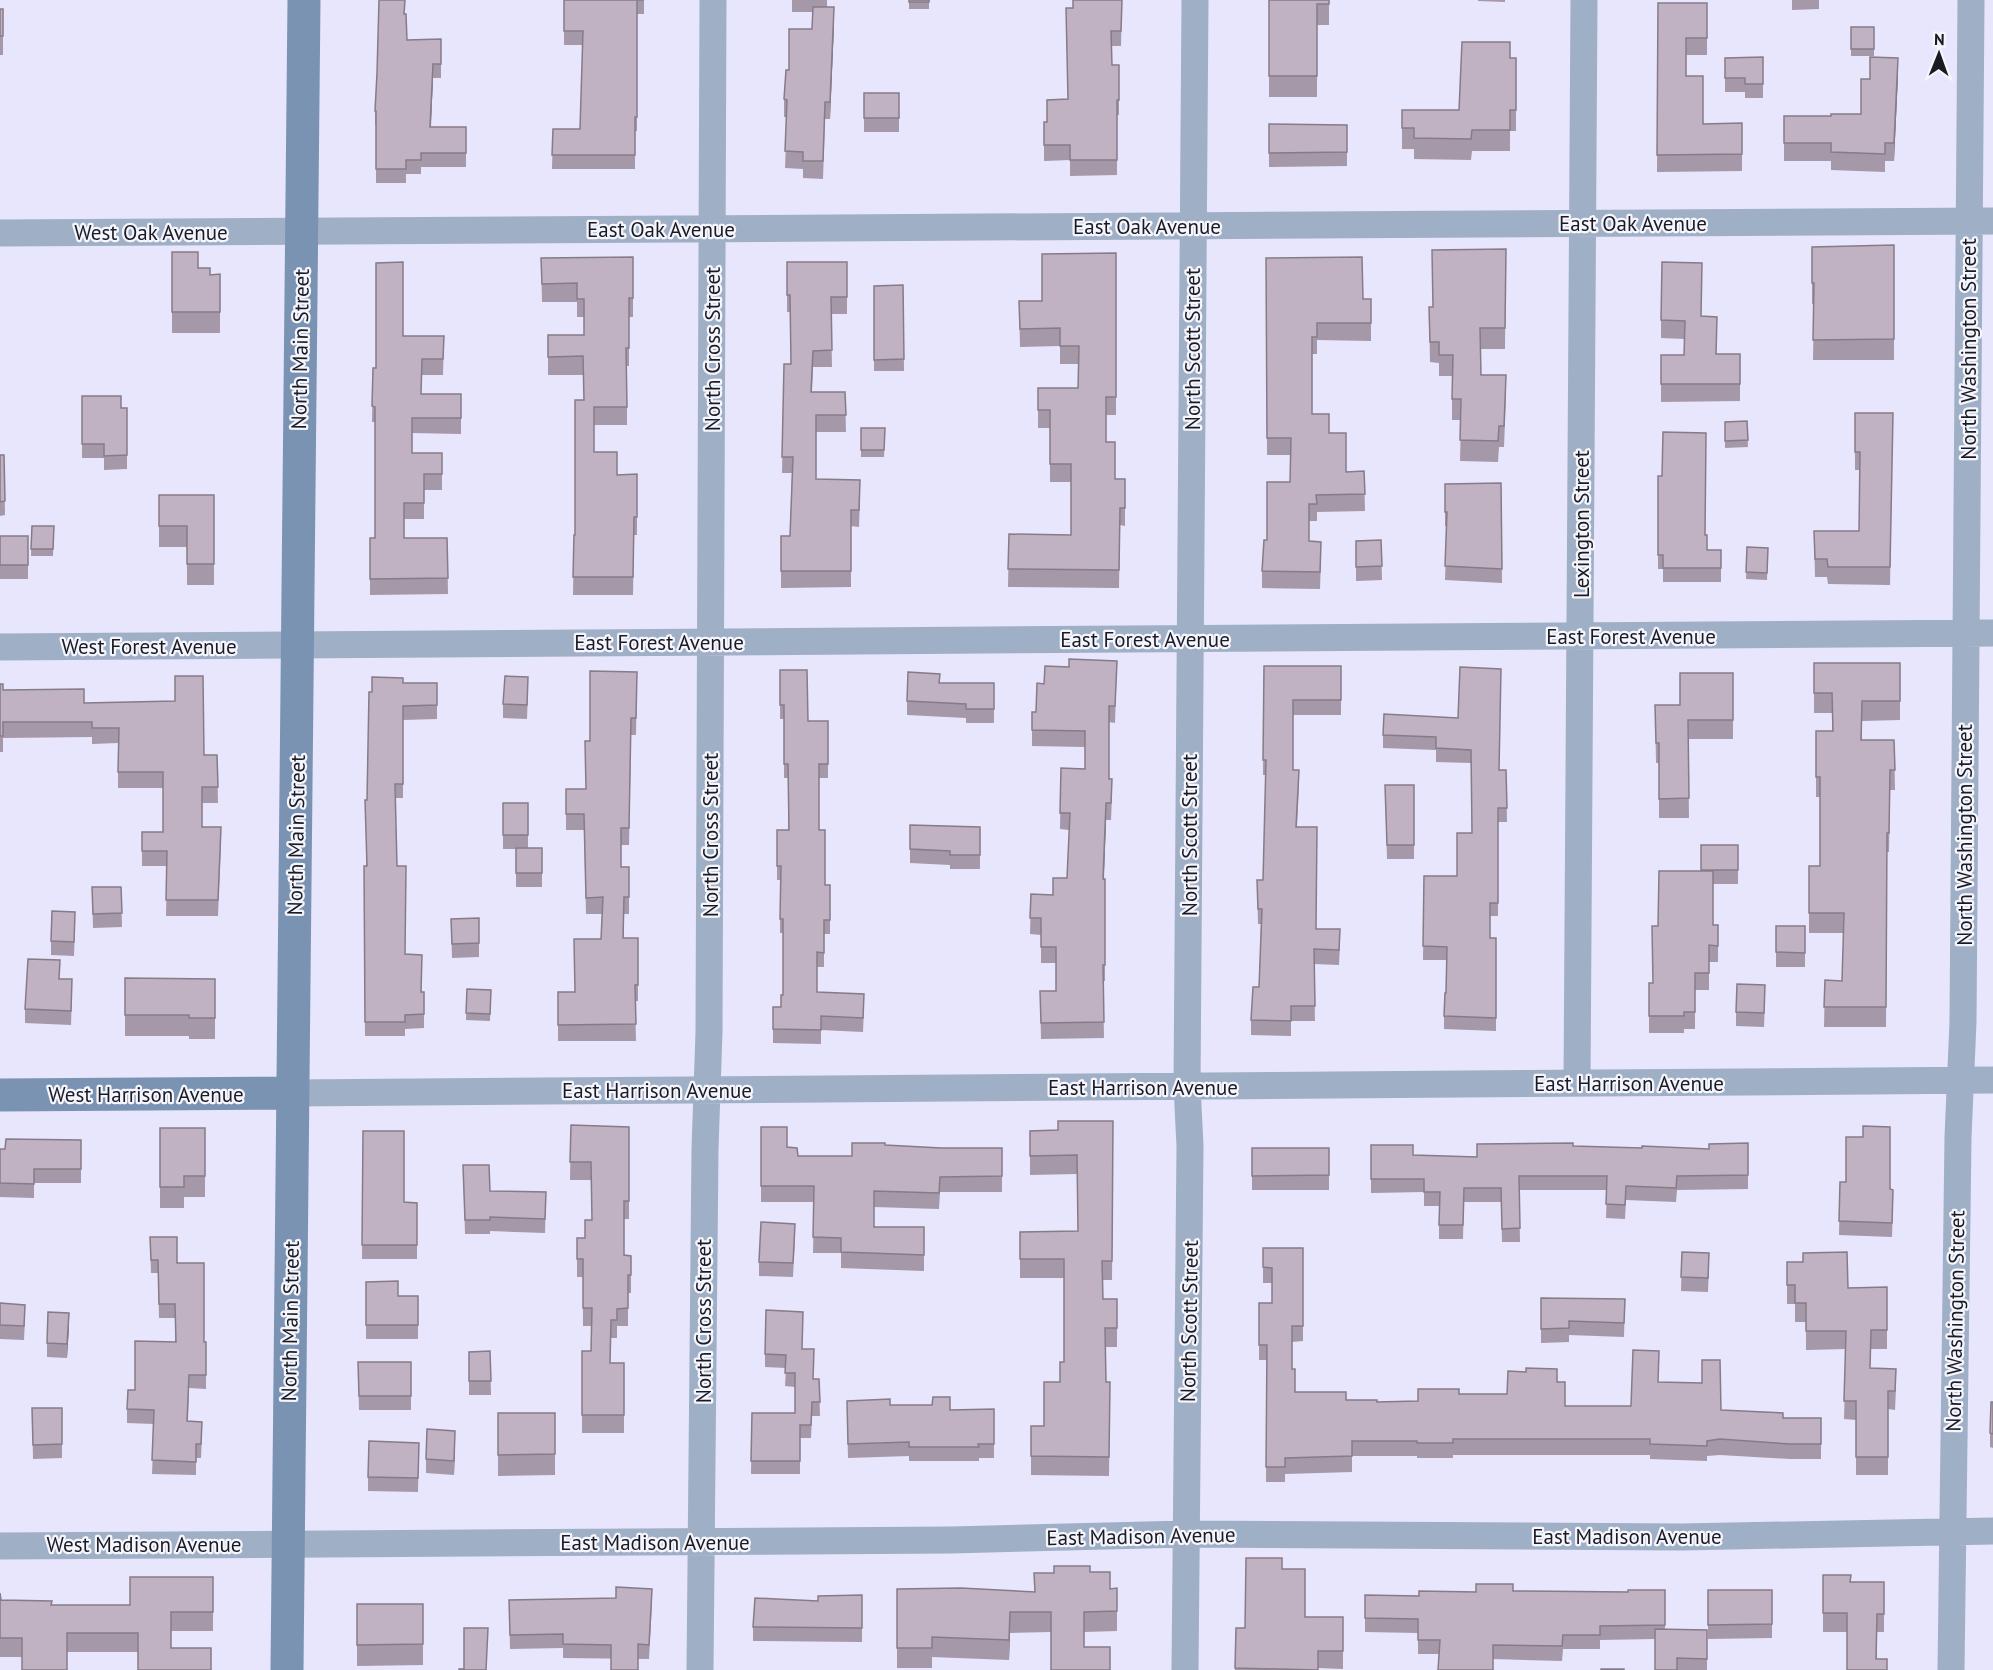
<svg xmlns="http://www.w3.org/2000/svg" width="1993" height="1670" viewBox="0 0 1993 1670" font-family="'PT Sans',sans-serif">
<style>
.lines{fill:none;stroke-linecap:round;stroke-linejoin:round}
.street{stroke:#9fafc5;stroke-width:27}
.secondary{stroke:#7b93b3;stroke-width:33}
.wall{fill:#a598a8}
.shaded-wall{fill:#867c88}
.building{fill:#c0b1c3;stroke:#867c88;stroke-width:1.5}
.labels{text-anchor:middle;dominant-baseline:central;stroke-width:4.5;stroke-linejoin:round;paint-order:stroke}
.street-label{font-size:21px;fill:#1a1a22;stroke:#f5f5fe}
</style>
<rect width="100%" height="100%" fill="#e7e6fc"/>
<g class="lines">
<path class="street" d="M0 233 1993 221
M0 647 1993 633
M1577 1083 1584 0
M293 1093 1993 1080
M0 1546 951 1540 1186 1534 1681 1537 1993 1531
M700 1670 705 1149 709 1032 713 0
M1185 1670 1190 1146 1187 1086 1195 0
M1951 1670 1958 1137 1963 1022 1971 0"/>
<path class="secondary" d="M0 1095 293 1093
M287 1670 304 0"/>
</g>
<path class="wall" d="M564 0H644V14H637V131H635V169H552L553 129H580L583 45H564Z
M792 0H827V7L834 24 830 119H825L823 179 803 178V169L785 168 787 117H784V99L789 70 812 29V12H792Z
M909 0H929V9H909Z
M1122 0 1121 46H1112V65H1119V115H1117V175L1070 176V160L1044 161V122H1047L1068 99 1073 8Z
M1269 0H1329V25H1317V97H1269Z
M1478 0H1505V2L1478 1Z
M1792 0H1819V9L1792 10Z
M1658 3H1707V55H1686V76L1703 124 1742 123V171L1657 172Z
M0 9H3V55H0Z
M405 14 407 40 441 64V78H433L431 127H466V167H421V174H406V183H376V125H375V111L377 73Z
M1851 27H1874V56H1851Z
M1763 57V98H1745V92H1725V58Z
M1510 58H1516V131H1510V151H1472L1471 160 1414 159V149H1402V110H1459Z
M1898 76 1894 161H1885V172L1831 170V161H1784V116H1831L1861 114 1870 79Z
M864 93H899V132H864Z
M1269 124 1347 125V166L1269 167Z
M1894 245V360H1813L1814 304H1812V247Z
M1506 249 1505 349H1480L1481 375 1506 396 1504 447H1499L1498 462 1460 461 1461 420H1452V376H1439V363L1430 362 1429 307H1432Z
M172 252 210 275 220 274V333H172Z
M1116 253V415H1106V442L1115 479H1125V526L1120 525 1119 588 1008 587 1009 534 1071 535V482H1050V428H1038V388H1078V364H1060V346L1020 347 1019 301H1042Z
M633 257V317H629V366H627V425H594V452L617 475 637 474V535H634L633 595H573L574 535H575L584 400 583 375H548V335H584V317H577V302H542L541 258Z
M1266 258 1363 299H1371V341L1317 340V354H1312V414L1329 433 1346 472 1364 471 1365 511 1317 512V521H1309V541L1321 559 1320 589 1262 588V571L1267 540 1290 482V455H1267Z
M787 262H847V314H831L832 367H813L812 392H845L846 432H816V479L860 497 859 527 851 526V587L781 588V536H790L792 473H782L784 364H791L790 312H787Z
M903 285 904 371H874V286Z
M1702 316 1717 354H1740V401L1661 402V355H1684L1685 339 1661 338V320Z
M403 336H444L443 375H422L421 394H461V434L412 433V453H442V490H424V519H404V538H447L448 594 370 595V538H375V422H372L373 368H376Z
M82 396 121 408H127V469L104 470V458H82Z
M1855 413H1893L1890 585 1828 584 1827 577H1815L1814 531H1859V470H1855Z
M1747 421 1748 447 1725 448V422Z
M861 428H885L884 457H861Z
M0 455H4L5 515 0 516Z
M1501 483 1502 583 1445 580 1447 526H1445V484Z
M159 495H214V585H187V547H159Z
M32 526H54L53 556H31Z
M1658 534 1705 535 1707 550H1721V582H1663V569H1658Z
M0 536H28V579H0Z
M1381 540 1382 580 1356 581V541Z
M1747 547 1768 548 1767 580 1746 579Z
M1117 661 1115 723 1109 722V779L1112 796 1111 820H1106L1104 879H1105V981H1103L1104 1038 1041 1039 1040 991H1056V963H1041V935L1030 934 1031 894 1053 895 1067 878 1069 830 1060 829 1061 768 1085 769V747L1032 746V712H1036L1044 684 1069 667Z
M1814 663H1900V720L1862 721V740H1894L1895 790H1890L1889 852H1887L1886 1027H1824L1825 980 1842 981 1844 933H1809V866H1820V797H1816V731H1832V713H1814Z
M1264 666H1341V715H1293V770L1299 785 1297 827 1316 929 1340 944 1339 965 1314 964 1315 1021H1291V1036L1251 1035V1020L1259 987 1261 924H1258L1257 880H1263L1266 775H1263Z
M780 670 808 721H828V778H819V830L825 885H830V934H824V967H817V992L864 1008 863 1032 821 1030V1044L773 1043V1007H781L783 995V933H780V880H777V830H788V778H784V719H780Z
M637 672 636 735H631L629 845H621V867H629V914H624V938H638V1001H635L636 1041H558V992H575L601 939 602 914H586L584 830H566V789H586L590 741Z
M1733 673V739H1688L1689 818H1659V763H1656L1655 705H1680Z
M403 683H437V719L403 720V798H395L397 866 405 954 422 992H424V1028L405 1029V1036H365L364 866H366L367 800 372 692Z
M940 683H994V723H966V718L907 715V701Z
M0 684 3 690 84 703 204 755H217L218 803H202V827L221 842 218 916H166L167 866H142V832H163V788H118V743L92 744V737L3 738V752H0Z
M528 691 527 719 503 718V704Z
M1458 718 1499 770H1506L1507 822H1498V916H1490V938H1496V1031L1444 1029V1016L1446 993 1447 960H1423L1424 876H1457L1472 833 1471 763 1436 762V750L1383 748V735Z
M1385 785H1414V859H1387Z
M503 803H528V848H542V887H516V849H503Z
M910 825 980 827V869H950V865L910 863Z
M1701 845H1738V884H1713V925H1718V962H1709V990H1695V1029H1684V1033H1649V983H1653L1658 926 1701 871Z
M92 887H121L122 927 93 928Z
M479 918V957L452 958 451 919Z
M75 926 74 956 51 955V941Z
M1776 926H1805V967H1776Z
M125 978 215 979V1039H189V1036H125Z
M60 979 72 993 71 1025 25 1023V1009Z
M467 989 491 990 490 1021 466 1020Z
M1765 999 1764 1027 1736 1026V1012Z
M1113 1121 1112 1280H1103V1299H1117V1347H1105L1106 1382H1110L1109 1476 1031 1475V1426H1044L1060 1382 1064 1362V1278H1020V1232L1078 1231 1077 1174 1030 1175V1131L1058 1130Z
M571 1125 629 1127V1219H624V1255L631 1256V1293H628V1326H617V1338H611L610 1363H624V1433H582V1351H591V1326H583V1277H577V1238H585L592 1220 591 1180H570Z
M761 1127 798 1156H852L885 1145 941 1148H1002V1192H940L939 1209 874 1207V1227H924V1271L841 1268V1253H813L814 1202H761Z
M160 1128H205V1197H184V1208H160Z
M363 1131 404 1202 417 1203V1259H362Z
M81 1140V1183H34V1198L0 1197V1149H5Z
M1748 1143V1189L1677 1190 1676 1202 1626 1200 1625 1219 1606 1218 1607 1190H1519L1520 1242H1502L1501 1202H1464L1463 1239H1439V1206H1424V1192L1371 1193V1145L1413 1155 1477 1157 1573 1146 1642 1148 1709 1149Z
M1252 1148H1329V1190H1252Z
M463 1165 490 1191 546 1192 545 1233 490 1231V1234H465Z
M1840 1182 1890 1189 1893 1204 1892 1237 1839 1235Z
M150 1237 177 1263 204 1342H206V1389L189 1388 188 1421 202 1435 201 1458H196V1475L152 1474 154 1424 127 1423V1409L175 1342V1318H159L158 1273H151Z
M795 1238 793 1277 759 1276V1262Z
M1263 1248H1303V1341L1292 1342V1369L1295 1392 1346 1400 1377 1402 1418 1401 1459 1394H1507L1557 1382 1565 1406H1631L1659 1382 1721 1410 1783 1418H1821V1459H1790L1720 1455 1707 1456V1461L1650 1459V1455H1453V1458H1417V1456H1352V1472L1285 1474V1482H1266L1267 1360H1259V1303H1272V1283H1263Z
M1682 1252 1709 1267 1708 1292 1681 1291Z
M1787 1262 1848 1288 1887 1287V1349H1871L1870 1368 1896 1388 1895 1410 1888 1409V1475H1856V1420L1844 1419 1846 1349 1806 1350V1322H1795V1304H1787Z
M366 1282 398 1296H418V1339H366Z
M1541 1298 1625 1299 1624 1337 1569 1335V1342L1541 1343Z
M0 1303 25 1319 24 1340 0 1339Z
M803 1325 802 1349 813 1379H819L820 1416H812L811 1438H800V1474H751L752 1413H795V1387L785 1386 786 1368 765 1367V1354Z
M69 1327 67 1358 47 1357V1343Z
M490 1351 491 1395H469V1352Z
M358 1362H411V1410H359Z
M1993 1402V1448L1990 1447V1433Z
M890 1405 950 1410 994 1409V1458H979V1461H909V1456L848 1458 847 1415Z
M32 1408H62V1458L33 1459Z
M498 1413H555V1475L498 1476Z
M419 1443 418 1492 368 1491V1477Z
M455 1445 454 1475 426 1473V1459Z
M1282 1569 1305 1617H1343V1669L1318 1668V1670H1235L1236 1628H1245Z
M1090 1572 1110 1589 1117 1588V1631L1084 1632V1647L1110 1670 1051 1632 1010 1633 1009 1660 932 1657V1668H897V1589L1034 1592Z
M1823 1575 1850 1582H1884V1632H1877V1659L1847 1632H1823Z
M213 1577V1631H171L138 1652H67L22 1657H0V1593L1 1600 51 1605H130Z
M1665 1590V1630H1707V1670H1655V1639L1600 1640V1649H1563L1562 1661 1493 1659 1439 1654H1418V1633L1365 1632V1595L1419 1596 1476 1592 1513 1591 1628 1592Z
M1708 1590H1772V1638L1708 1639Z
M862 1595V1642L753 1641V1627L818 1601Z
M509 1600 652 1603 649 1659 563 1658V1648L510 1649Z
M357 1604H423V1665L357 1666Z"/>
<path class="shaded-wall" d="M834 7V24L830 119V102Z
M1898 58V76L1894 161V143Z
M433 64V78L430 141V127Z
M1106 803V820L1103 896V879Z
M69 1313V1327L67 1358V1344Z
M455 1431V1445L454 1475V1461Z
M1010 1612V1633L1009 1660V1640Z"/>
<path class="building" d="M379 0H405L404 14H406L407 40 441 39V64H433L430 127H466V153H421V160H406V169H376V111H375L377 73Z
M564 0H644H637V117H635V155H552L553 129H580L583 31H564Z
M909 0H929V2H909Z
M1073 0H1122L1121 31H1111L1112 65H1119V100H1117V160H1070V145H1044V122H1047V100L1068 99 1066 8H1073Z
M1269 0H1329V4H1317V76H1269Z
M1658 3H1707V38H1686V76H1703V124L1742 123V154L1657 155Z
M813 7H834L830 102H825L823 161H803V152L785 151 787 100 784 99 786 70H789V29H812Z
M0 9H3V36H0Z
M1851 27H1874V49H1851Z
M1462 42H1510V58H1516V110H1510V130H1472L1471 139 1414 138V128H1402V110H1459Z
M1763 57V84H1745V78H1725V58Z
M1870 57 1898 58 1894 143H1885V154L1831 152V143H1784V116H1831V114H1861V79H1870Z
M864 93H899V118H864Z
M1269 124 1347 125V152L1269 153Z
M1894 245V339L1813 340 1814 283H1812V247Z
M1506 249 1505 328H1480L1481 375H1506L1504 426H1499L1498 441 1460 440 1461 399H1452L1453 355H1439V342H1430L1429 307H1433L1432 250Z
M172 252H198V268H210V275L220 274V312H172Z
M1116 253V397H1106V442H1115V479H1125V508H1120L1119 570 1008 569 1009 534 1071 535V464H1050V410H1038V388H1078L1079 346H1060V328L1020 329 1019 301H1042V254Z
M633 257V298H629V348H626L627 407H594V452H617V475L637 474V517H634L633 577H573L574 535H575V400H584L583 356 548 357V335H584V299H577V283L542 284 541 258Z
M1362 257 1363 299H1371V323H1317V337H1312V414H1329V433H1346V472L1364 471 1365 494 1316 495 1317 504H1309V541L1321 542 1320 572 1262 571 1264 540H1267V482H1290L1291 438H1267L1266 258Z
M403 262V336H444L443 359H422L421 394H461V418H412V453H442V474H424V503H404V538H447L448 578 370 579V538H375V407L372 406 373 368H376V263Z
M787 262H847V297H831L832 350 813 351 811 392H845L846 415H816V479L860 480 859 510H851V571H781V536H790L793 457H782L784 364H791L790 295H787Z
M1662 262 1702 263 1701 316 1717 317 1716 354H1740V384H1661V355H1684L1685 321 1661 320Z
M903 285 904 359 874 360V286Z
M82 396H121V408H127V455L104 456V444H82Z
M1855 413H1893L1890 567H1828L1827 559H1815L1814 531H1859L1860 452H1855Z
M1747 421 1748 440 1725 441V422Z
M861 428H885L884 450H861Z
M1663 432 1706 433 1705 535H1707V550H1721V568H1663V555H1658V476H1662Z
M0 455H4L5 501 0 502Z
M1501 483 1502 569 1445 566 1447 512H1445V484Z
M159 495H214V564H187V526H159Z
M32 526H54L53 549H31Z
M0 536H28V565H0Z
M1381 540 1382 566 1356 567V541Z
M1747 547 1768 548 1767 573 1746 572Z
M1069 659 1117 661 1115 706H1109V779H1112L1111 803H1106L1103 879H1105V965H1103L1104 1022 1041 1023 1040 991H1056V947H1041V918H1030L1031 894 1053 895V878H1067L1070 813H1060L1061 768 1085 769V731L1032 730V712H1036L1037 683 1044 684 1045 666 1069 667Z
M1814 663H1900V701H1862L1861 740H1894L1895 770H1890L1889 833H1887L1886 1007H1824L1825 980 1842 981 1844 913H1809V866H1820V777H1816V731H1833L1832 693H1814Z
M1264 666H1341V700H1293V770H1299L1296 827H1317L1316 929H1340L1339 950 1314 949 1315 1006H1291V1021L1251 1020 1253 987H1259L1262 909H1258L1257 880H1263L1266 760H1263Z
M1460 667 1501 669 1499 770H1506L1507 808H1498V903H1490V938H1496V1018L1444 1016 1445 993H1446L1447 947 1423 946 1424 876H1457V833H1472L1471 750 1436 748V737L1383 735 1384 714 1458 718Z
M780 670H807L808 721H828V764H819V830H825V885H830V920H824V953L817 952V992L864 994 863 1018 821 1016V1030L773 1029V1007H781V995H783V919H780L781 866H777V830H789L788 764H784V705H780Z
M590 671 637 672 636 718H631L629 828H621V867H629V897H624L623 938H638V985H635L636 1024 558 1025V992H575L574 939H601L603 897 586 898 584 814H566V789H586L585 741H590Z
M908 672 940 674 939 683H994V709H966V704L907 701Z
M1680 673H1733V720H1688L1689 798 1659 799V743H1656L1655 705H1680Z
M175 676H203L204 755H217L218 787H202V827H221L218 900H166L167 851H142V832H163V772H118L119 728H92V722H3V736H0V684H3V690L84 689V703L175 701Z
M505 676 528 677 527 705 503 704Z
M372 677 403 678V683H437V705L403 706V784H395L397 866H406L405 954 422 955 421 992H424V1014L405 1015V1022H365L364 866H367L365 800H367L369 692H372Z
M1385 785H1414V845H1387Z
M503 803H528V835H503Z
M910 825 980 827V855H950V851L910 849Z
M1701 845H1738V870H1701Z
M516 848H542V873H516Z
M1659 871H1713V925H1718V946L1709 945V973H1695V1012H1684V1016H1649V983H1653L1652 926H1658Z
M92 887H121L122 913 93 914Z
M52 911 75 912 74 942 51 941Z
M479 918V943L452 944 451 919Z
M1776 926H1805V953L1776 952Z
M28 959 60 960 59 979H72L71 1011 25 1009Z
M125 978 215 979V1018H189V1015H125Z
M1737 984 1765 985 1764 1013 1736 1012Z
M467 989 491 990 490 1014 466 1013Z
M1058 1121H1113L1112 1261H1102L1103 1299H1117V1328H1105L1106 1382H1110L1109 1457 1031 1456V1426H1044V1382H1060V1362H1064V1259H1020V1232L1078 1231 1077 1155 1030 1156V1131L1058 1130Z
M571 1125 629 1127V1201H624V1255L631 1256V1275H628V1308L617 1309V1320H611L610 1363H624V1415H582V1351H591L592 1308H583V1259H577V1238H585V1220H592L591 1162H570Z
M1863 1126 1890 1127V1189L1893 1190 1892 1223 1839 1221 1840 1182H1846V1137H1863Z
M761 1127H787V1147L797 1148 798 1156H852V1143H885V1145L941 1148H1002V1176L940 1177 939 1193 874 1191V1227H924V1255L841 1252V1238L813 1237 814 1186H761Z
M160 1128H205V1176H184V1187H160Z
M363 1131H404V1202L417 1203V1245H362Z
M6 1139 81 1140V1169H34V1184L0 1183V1149H5Z
M1573 1143V1146L1642 1148V1146L1709 1149V1144L1748 1143V1175L1677 1176 1676 1188 1626 1186 1625 1205 1606 1204 1607 1176H1519L1520 1228 1502 1229 1501 1188H1464L1463 1225H1439L1440 1192H1424V1179H1371V1145H1413V1155L1477 1157V1144Z
M1252 1148H1329V1175L1252 1176Z
M463 1165H489L490 1191 546 1192 545 1219 490 1217V1220H465Z
M761 1222 795 1224 793 1263 759 1262Z
M150 1237H177V1263H204V1342H206V1375H189L187 1421 202 1422 201 1444H196V1462L152 1460 154 1410 127 1409 128 1390H135V1341L176 1342 175 1304H159L158 1260H151Z
M1263 1248H1303V1326H1292V1369H1295V1392H1346V1400H1377V1402L1418 1401V1389H1459V1394H1507L1508 1371 1526 1372V1368L1557 1369V1382H1565V1406H1631L1633 1350 1659 1351 1658 1382 1702 1383V1360H1720L1721 1410 1783 1413V1418H1821V1444H1790L1720 1439 1707 1441V1446L1650 1444V1439H1453V1443H1417V1441H1352V1456L1285 1458V1467H1266L1267 1345H1259V1303H1272V1268L1263 1267Z
M1682 1252 1709 1253 1708 1278 1681 1277Z
M1847 1252 1848 1288 1887 1287V1330H1871L1870 1368 1896 1369 1895 1391H1888V1457H1856V1401H1844L1846 1331H1806V1303H1795V1285H1787V1262H1803V1253Z
M398 1281V1296H418V1325H366V1282Z
M1541 1298 1625 1299 1624 1323 1569 1321V1328L1541 1329Z
M0 1303 25 1305 24 1326 0 1325Z
M766 1310 803 1312 802 1349H814L813 1379H819L820 1402H812L811 1425H800V1461H751L752 1413H795V1373H785L786 1355 765 1354Z
M48 1312 69 1313 67 1344 47 1343Z
M490 1351 491 1381H469V1352Z
M358 1362H411V1396H359Z
M933 1397H950V1410L994 1409V1444H978L979 1447H909V1442L848 1444 847 1401 890 1399V1405H932Z
M1991 1402H1993V1434L1990 1433Z
M32 1408H62V1444L33 1445Z
M498 1413H555V1454L498 1455Z
M427 1429 455 1431 454 1461 426 1459Z
M369 1441 419 1443 418 1478 368 1477Z
M1246 1558H1282V1569H1305V1617H1343V1651H1318V1670L1235 1668 1236 1628H1245Z
M1054 1566H1090V1572H1110V1589L1117 1588V1611L1084 1612V1647H1110V1670H1051V1612H1010L1009 1640 932 1637V1648H897V1589L961 1588 1035 1592 1034 1573H1054Z
M1823 1575H1851L1850 1582H1884V1614H1877L1876 1659H1887V1670H1847V1613H1823Z
M130 1577H213V1612H171V1648H211V1670H138V1633H67V1670H22V1638H0V1593L1 1600 52 1601 51 1605H130Z
M1476 1584H1513V1591L1628 1592V1590H1665V1625L1600 1626V1635H1563L1562 1646 1493 1645V1670H1438L1440 1640H1418V1619L1365 1618V1595L1419 1596V1591L1476 1592Z
M616 1587 652 1589 649 1645 638 1644V1670H611V1645L563 1644V1634L510 1635 509 1600 616 1598Z
M1708 1590H1772V1624L1708 1625Z
M862 1595V1628L753 1627 755 1598 818 1601V1596Z
M357 1604H423V1644L357 1645Z
M464 1628H488L486 1670H459V1669H464Z
M1655 1629 1707 1630V1659L1677 1658V1670H1655Z
M1601 1669H1624V1670H1601Z"/>
<g class="labels">
<g class="street-label">
<text x="1633" y="223">East Oak Avenue</text>
<text x="1147" y="226">East Oak Avenue</text>
<text x="661" y="229">East Oak Avenue</text>
<text x="151" y="232">West Oak Avenue</text>
<text transform="translate(300 349) rotate(-89)">North Main Street</text>
<text transform="translate(712 349) rotate(-90)">North Cross Street</text>
<text transform="translate(1192 349) rotate(-90)">North Scott Street</text>
<text transform="translate(1968 349) rotate(-90)">North Washington Street</text>
<text transform="translate(1581 524) rotate(-90)">Lexington Street</text>
<text x="1631" y="636">East Forest Avenue</text>
<text x="1145" y="639">East Forest Avenue</text>
<text x="659" y="642">East Forest Avenue</text>
<text x="149" y="646">West Forest Avenue</text>
<text transform="translate(296 835) rotate(-89)">North Main Street</text>
<text transform="translate(710 835) rotate(-90)">North Cross Street</text>
<text transform="translate(1189 835) rotate(-90)">North Scott Street</text>
<text transform="translate(1964 835) rotate(-90)">North Washington Street</text>
<text x="1629" y="1083">East Harrison Avenue</text>
<text x="1143" y="1087">East Harrison Avenue</text>
<text x="657" y="1090">East Harrison Avenue</text>
<text x="146" y="1094">West Harrison Avenue</text>
<text transform="translate(290 1321) rotate(-89)">North Main Street</text>
<text transform="translate(703 1321) rotate(-90)">North Cross Street</text>
<text transform="translate(1189 1321) rotate(-89)">North Scott Street</text>
<text transform="translate(1955 1321) rotate(-89)">North Washington Street</text>
<text transform="translate(1141 1536) rotate(-1)">East Madison Avenue</text>
<text x="1627" y="1536">East Madison Avenue</text>
<text x="655" y="1542">East Madison Avenue</text>
<text x="144" y="1544">West Madison Avenue</text>
</g>
</g>
<g transform="translate(1939 54) rotate(1)" stroke="#f5f5fe" stroke-width="4.5" paint-order="stroke">
<path d="M0-4.5L10 22L0 15L-10 22Z" fill="#1a1a22"/>
<text y="-9" font-size="16" font-weight="bold" text-anchor="middle" fill="#1a1a22">N</text>
</g>
</svg>
